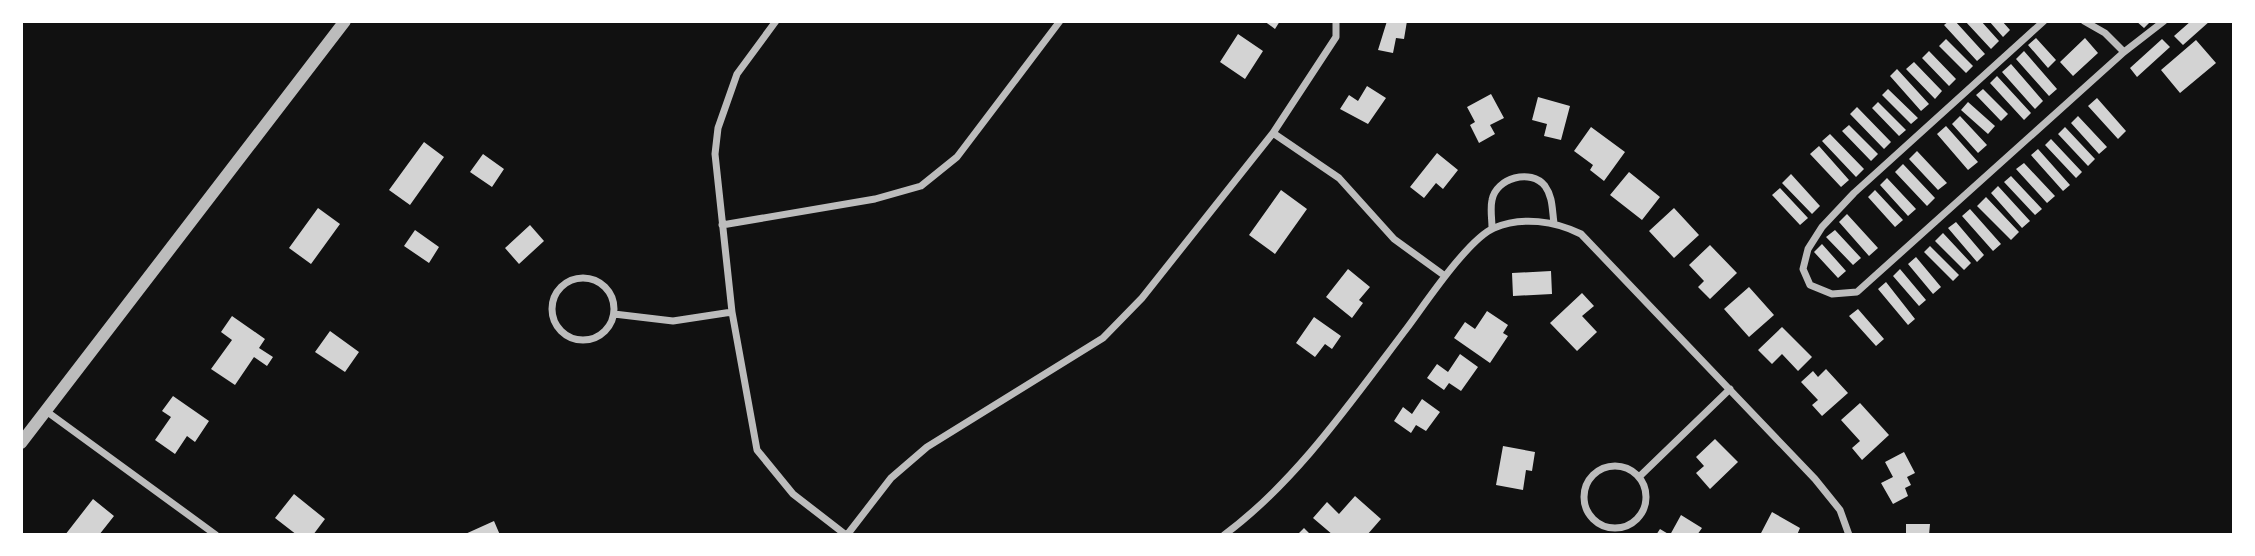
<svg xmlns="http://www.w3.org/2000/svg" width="2255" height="556" viewBox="0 0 2255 556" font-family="'Open Sans',sans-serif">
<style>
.building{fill:#d3d3d3}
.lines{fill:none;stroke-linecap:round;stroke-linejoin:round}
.minor{stroke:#bcbcbc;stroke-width:7}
.tertiary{stroke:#bcbcbc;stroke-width:12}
</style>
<rect width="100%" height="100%" fill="#111"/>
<path class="building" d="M1264 21H1280L1275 29Z
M1387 21H1407L1404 39 1396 38 1393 53 1378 50Z
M1949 21H1955L1985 54 1977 61 1944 25Z
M1965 21H1981L1999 41 1991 49Z
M1989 21H2002L2010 30 2003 37Z
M2136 21H2151L2144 28Z
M2191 21H2210L2183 45 2174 36Z
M1238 34 1263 51 1245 79 1220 62Z
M2036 38 2056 60 2048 68 2028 45Z
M2085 38 2098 53 2073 76 2060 62Z
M1946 39 1973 66 1966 73 1939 46Z
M2162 39 2170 47 2137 77 2130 68Z
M2196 40 2216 63 2180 93 2161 70Z
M1929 51 1956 79 1949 86 1922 58Z
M2024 51 2057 89 2049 96 2016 59Z
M1914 62 1942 91 1935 99 1906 69Z
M2011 64 2043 101 2035 109 2002 72Z
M1897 69 1929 104 1921 111 1890 76Z
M1997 76 2031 113 2024 120 1990 83Z
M1367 86 1386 98 1368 124 1340 109 1349 95 1358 101Z
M1888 89 1918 118 1911 124 1882 95Z
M1983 89 2008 114 2001 121 1976 95Z
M1491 94 1504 118 1490 125 1495 134 1479 143 1470 125 1475 122 1467 107Z
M1538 97 1570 106 1561 140 1544 136 1547 124 1532 120Z
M2097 98 2126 131 2118 139 2088 106Z
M1878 102 1906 130 1899 136 1872 108Z
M1968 102 1995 126 1988 134 1961 110Z
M1857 107 1891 142 1884 149 1850 114Z
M1960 116 1987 145 1978 153 1952 124Z
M2078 116 2107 147 2099 154 2071 123Z
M1849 125 1878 154 1871 161 1842 131Z
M1946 126 1978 162 1968 170 1937 134Z
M1591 127 1625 152 1604 181 1590 170 1593 165 1574 151Z
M2065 127 2095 159 2088 166 2058 134Z
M1830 134 1864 169 1856 177 1822 141Z
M2051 139 2082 172 2076 178 2045 145Z
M424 142 444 157 410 205 389 190Z
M1819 146 1849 180 1841 187 1810 154Z
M2038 149 2070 185 2063 191 2031 155Z
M1917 151 1947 183 1938 190 1909 159Z
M1437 153 1458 170 1443 189 1436 183 1424 198 1410 187Z
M483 154 504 169 492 187 470 172Z
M2024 163 2055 196 2047 203 2016 169Z
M1903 164 1935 198 1927 206 1895 172Z
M1629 172 1660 197 1642 220 1610 195Z
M1791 174 1820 206 1812 214 1782 183Z
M2011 176 2042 209 2035 215 2004 182Z
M1887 178 1916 209 1908 216 1880 185Z
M1998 186 2030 221 2022 228 1991 193Z
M1780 188 1808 218 1800 225 1772 195Z
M1281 190 1307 209 1275 254 1249 235Z
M1875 190 1903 220 1895 227 1868 197Z
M1986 197 2019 232 2011 240 1977 206Z
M318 208 340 224 311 264 289 248Z
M1674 208 1699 235 1674 258 1649 231Z
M1970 209 2001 244 1993 251 1962 216Z
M1847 214 1878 248 1869 256 1839 222Z
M1956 222 1984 255 1977 262 1948 228Z
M530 225 544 241 519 264 505 248Z
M415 230 439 247 429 263 404 246Z
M1835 230 1861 258 1853 265 1826 237Z
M1943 233 1971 263 1964 270 1935 241Z
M1822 244 1846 271 1838 278 1814 252Z
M1710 245 1737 273 1710 299 1698 287 1704 281 1689 265Z
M1930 246 1959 275 1953 281 1924 252Z
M1916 257 1941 287 1933 294 1908 264Z
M1348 269 1370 287 1359 300 1363 303 1352 318 1326 297Z
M1900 269 1926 300 1919 306 1893 276Z
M1551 271 1552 294 1513 296 1512 273Z
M1886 282 1915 319 1908 325 1878 289Z
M1749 287 1774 315 1749 337 1724 309Z
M1582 293 1594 306 1582 316 1597 332 1577 351 1550 323Z
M1858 309 1884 339 1876 346 1849 316Z
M1487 311 1508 325 1503 333 1508 336 1490 363 1454 338 1465 322 1475 329Z
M232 316 265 339 259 348 273 357 267 366 254 357 235 385 211 369 232 340 221 332Z
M1314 317 1341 336 1332 349 1325 344 1315 357 1296 343Z
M1782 327 1812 357 1798 371 1782 354 1772 364 1758 350Z
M330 331 359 352 345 372 315 352Z
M1460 354 1478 367 1461 391 1449 383 1444 390 1427 378 1437 364 1448 372Z
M1826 369 1848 393 1822 416 1812 405 1818 400 1801 382 1813 371 1818 377Z
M173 396 209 421 195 442 187 436 175 454 155 440 171 417 162 411Z
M1422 399 1440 412 1426 431 1416 425 1411 433 1394 421 1403 407 1412 414Z
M1860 403 1889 435 1862 460 1852 448 1860 441 1841 420Z
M1715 439 1738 462 1710 489 1696 473 1704 466 1696 457Z
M1503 446 1535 452 1532 471 1526 470 1523 490 1496 485Z
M1904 452 1915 473 1907 477 1911 485 1905 488 1908 496 1893 504 1881 483 1893 477 1885 462Z
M294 494 325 519 313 535H297L275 518Z
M1355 496 1381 519 1367 535H1333L1313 518 1327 502 1339 514Z
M93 499 114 516 99 535H65Z
M1772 512 1800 528 1797 535H1760Z
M1681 515 1702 528 1697 535H1656L1660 529 1670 535Z
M494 521 500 535H463Z
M1906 524H1930L1929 535H1906Z
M1304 528 1311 535H1297Z"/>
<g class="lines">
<path class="minor" d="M776 21 737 74 718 128 715 154 732 312 757 450 793 494 846 535
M2044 21 1854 193 1822 227 1808 249 1803 269 1810 285 1832 294 1857 292 2124 52 2105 33 2084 21
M2124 52 2164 21
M1273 133 1339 178 1394 239 1445 276
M722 225 875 199 921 186 957 157 1060 21
M1492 228C1492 219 1490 209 1492 200 1496 178 1531 168 1545 186 1553 197 1552 210 1554 223
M552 309a31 31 0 1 1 62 0a31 31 0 1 1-62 0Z
M614 314 673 321 732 312
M46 411 216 535
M1584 497a31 31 0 1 1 62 0a31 31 0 1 1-62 0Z
M1639 477 1730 389
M847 535 891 478 927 447 1103 338 1142 298 1273 133 1336 37V21
M1224 535C1296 482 1353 399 1407 328 1425 304 1468 239 1494 228 1522 216 1555 221 1581 234L1815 479 1840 510 1849 535"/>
<path class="tertiary" d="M21 443 345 21"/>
</g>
<rect width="2255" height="556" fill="none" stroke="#ffffff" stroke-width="46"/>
</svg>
